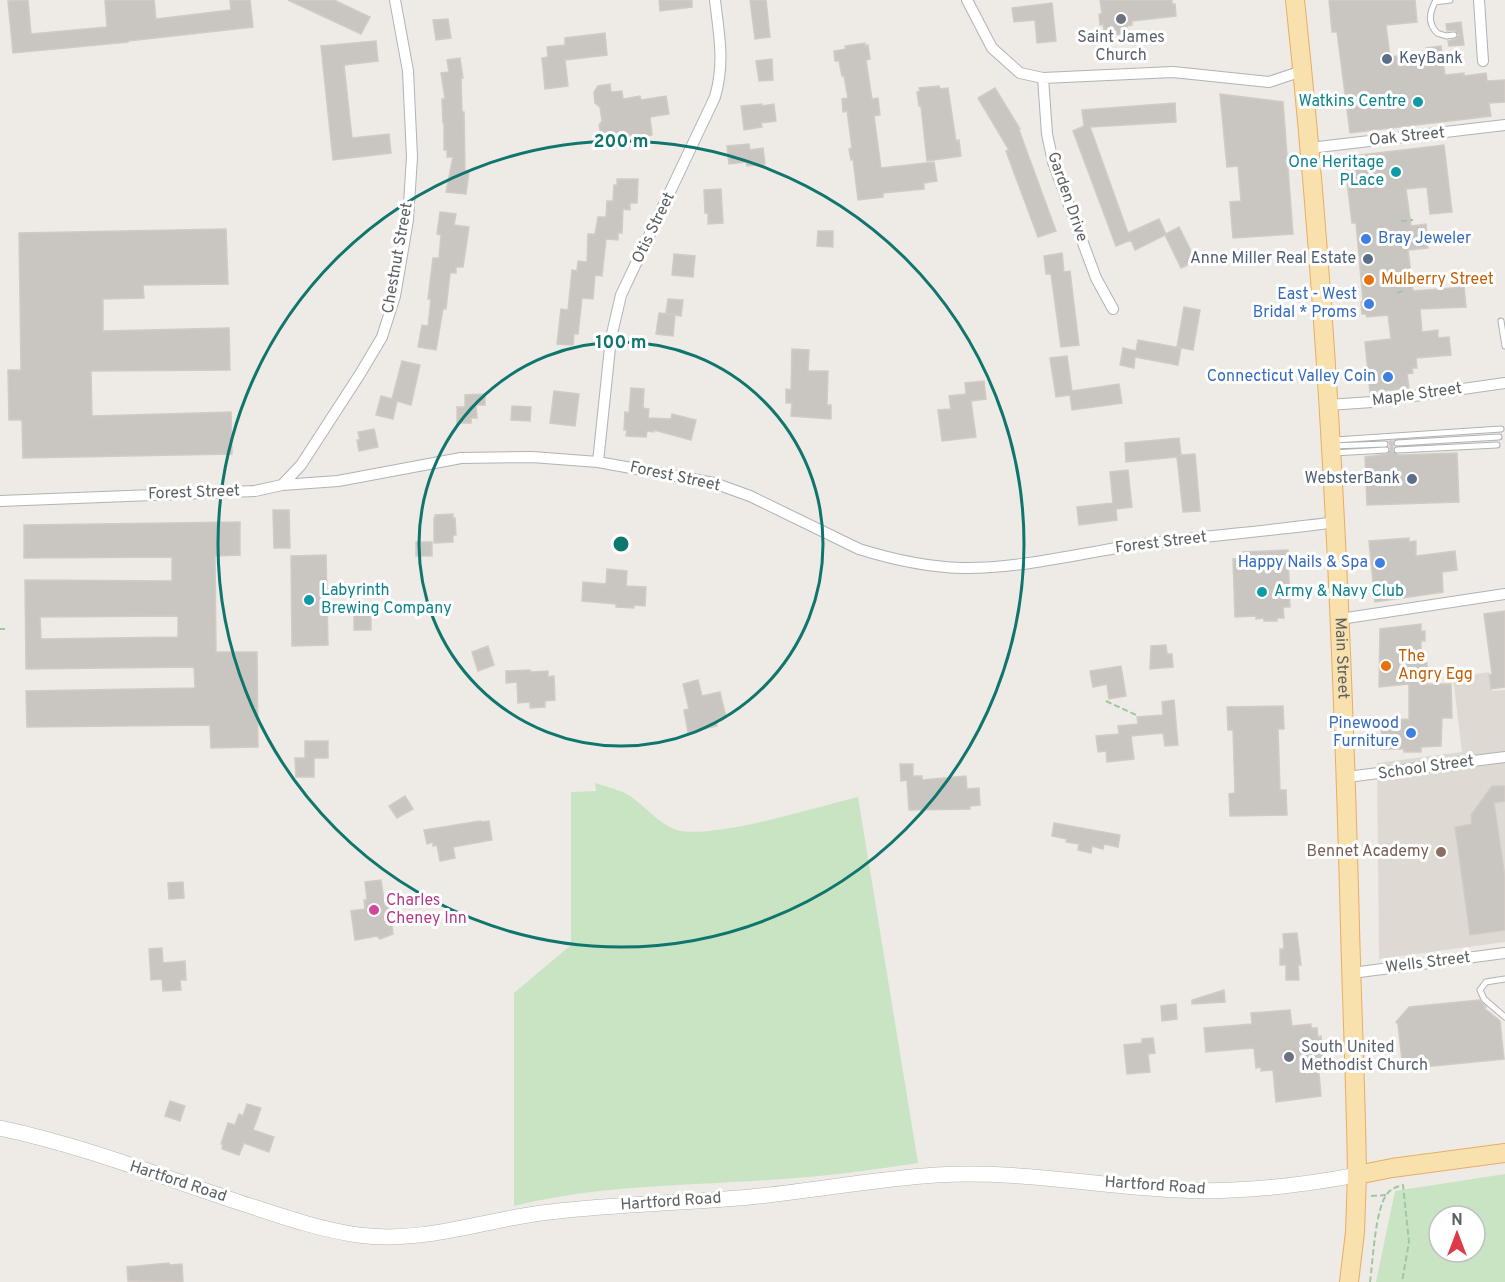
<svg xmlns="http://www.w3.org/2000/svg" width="1505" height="1282" viewBox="0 0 1505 1282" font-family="Overpass,sans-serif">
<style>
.education{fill:#dedad3}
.green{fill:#c8e4c3;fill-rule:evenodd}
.building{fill:#c9c5c1;stroke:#d2cbc3;stroke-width:1.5;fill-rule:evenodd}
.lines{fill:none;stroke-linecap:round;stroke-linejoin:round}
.service-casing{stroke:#b0b3b6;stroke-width:7}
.minor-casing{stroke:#b0b3b6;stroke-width:12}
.secondary-casing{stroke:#b1b5b8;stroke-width:16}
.primary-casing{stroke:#e8ad64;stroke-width:20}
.path{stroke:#9ec7a2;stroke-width:2;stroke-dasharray:6 3;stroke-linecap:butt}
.service{stroke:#fff;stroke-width:5}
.minor{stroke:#fff;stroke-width:10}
.secondary{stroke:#fff;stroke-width:15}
.primary{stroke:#f9e1ae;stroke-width:18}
.ring{fill:none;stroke:#0f766e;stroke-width:3}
.worship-dot{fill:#6b7280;stroke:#fff;stroke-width:2}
.service-dot{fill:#5c6f8a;stroke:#fff;stroke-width:2}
.culture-dot{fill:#0f9aa8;stroke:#fff;stroke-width:2}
.shop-dot{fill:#3f7fe0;stroke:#fff;stroke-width:2}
.food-dot{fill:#e8710a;stroke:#fff;stroke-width:2}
.education-dot{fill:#8d6e63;stroke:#fff;stroke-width:2}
.hotel-dot{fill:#d1479c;stroke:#fff;stroke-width:2}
.labels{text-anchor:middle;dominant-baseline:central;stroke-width:6;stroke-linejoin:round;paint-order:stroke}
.worship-label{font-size:16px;fill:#5b616d;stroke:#fff}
.service-label{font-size:16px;fill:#4e5e75;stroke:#fff;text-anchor:end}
.culture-label{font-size:16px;fill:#0d838f;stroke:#fff;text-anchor:end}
.street-label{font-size:16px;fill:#5c6164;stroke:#fff}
.shop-label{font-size:16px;fill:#366cbe;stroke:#fff;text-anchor:end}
.food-label{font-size:16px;fill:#c56008;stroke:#fff;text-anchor:start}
.education-label{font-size:16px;fill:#785e54;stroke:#fff;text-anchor:end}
.hotel-label{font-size:16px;fill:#b23c85;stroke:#fff;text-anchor:start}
.centre{fill:#0f766e;stroke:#fff;stroke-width:3}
.ring-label{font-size:18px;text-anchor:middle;font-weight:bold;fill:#0f766e;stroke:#fff;stroke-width:6;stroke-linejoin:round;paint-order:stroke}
</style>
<rect width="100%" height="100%" fill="#eeeae5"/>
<path class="education" d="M1489 672 1492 691 1505 690V942L1379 959 1377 763 1462 752 1453 678Z"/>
<path class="green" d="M595 783C605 786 616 789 625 793 643 803 655 821 674 829 706 842 820 806 858 797L918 1163C873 1170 827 1176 782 1179 692 1186 602 1184 514 1206V993L571 945V792L596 791Z
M1505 1174V1282H1376L1395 1191ZM1439 1216H1475V1252H1439Z"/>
<path class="building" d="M28 0 31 34 107 27 105 0H154L156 19 231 10 230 0H250L253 27 128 41V42L13 53 8 1Z
M288 0H334L370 17 361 34Z
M659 0H692V7L660 11Z
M750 0H766L770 37 755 39Z
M1100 0H1172V4H1175L1176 16 1132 21V25L1127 26 1128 33 1105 36 1103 24 1100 25 1099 14H1102Z
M1329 0H1415L1417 22 1386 25 1390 57 1427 52 1426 48 1441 46 1445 75 1464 73V76L1486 73 1487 81 1505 80V102L1489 103 1491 116 1350 133 1337 32H1332Z
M1052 3 1056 41 1037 43 1035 20 1014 22 1012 8Z
M448 19 451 38 436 40 433 20Z
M1461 22 1464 45 1449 46 1448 41 1456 39 1459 35 1455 30 1447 31 1446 24Z
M605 33 607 55 565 60 568 86 545 89 542 58 548 57 547 47 565 45V38Z
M376 41 378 61 344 65 352 138 389 134 391 153 333 160 321 46Z
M865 43V46L868 45 870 59 866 60 872 99 878 98 880 115 874 116 881 168 934 162 937 181 924 183V189L883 193V197L858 200 853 159 851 160 849 149 852 148 847 111 843 112 842 99 848 98 844 76H842L839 61H835L834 51 846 49 845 46Z
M460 58 463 78H461L462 112H464L465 171 469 172 466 194 446 192 453 157H447V150H444V123H443L442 99H445L441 73 449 72 447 60Z
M772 59 773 80 759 81 756 61Z
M610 84 611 92 622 91 623 99 640 96 641 100 666 96 669 114 650 117 652 135 636 138 635 135 606 138 601 134 599 125 602 121 600 107 595 103 594 92 598 86Z
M939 86 940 89 948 88 956 141 959 140 961 156 927 161 921 106H919L917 92 920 91 919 88Z
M995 88 1020 129 1019 130 1056 231 1038 237 1006 151 1009 150 978 98Z
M1220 94 1283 102 1293 234 1233 238 1230 202 1241 201 1238 166 1227 167Z
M1175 103 1176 122 1090 127 1128 233 1159 219 1166 234 1179 227 1196 261 1181 268 1165 235 1135 250 1131 240 1116 246 1073 131 1084 126 1082 110Z
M762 104V106L774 104 776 121 761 123 762 127 744 130 741 106Z
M749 144 750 150 763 148 765 164 747 166 746 162 729 164 727 146Z
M1444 145 1452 212 1430 214 1427 187 1406 189 1411 226 1426 224 1428 248 1408 250 1413 291 1464 287 1466 307 1420 309 1422 332 1438 330V338L1449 337 1451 355 1416 358 1417 368H1412L1413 373 1407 374 1409 388 1370 393 1365 342 1391 339 1388 315 1367 317 1366 314H1362L1361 302 1363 301 1356 223H1352L1344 157Z
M617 179H638L637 203H630V210L623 209 622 233H618V240L606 239 602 276 595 275 593 299 582 298 578 334H574L573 345 557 344 561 309 568 310 572 270 577 271 578 261 587 262 588 234H595L598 217H606L607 201H613L614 185H617Z
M721 189 723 223 708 224V213H705L704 190Z
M440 212 456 214 454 225 469 227 463 267H456V273H450L446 309H443L436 350 418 347 422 325 428 326 431 299H428L433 258H439L441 235 437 234Z
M226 229 228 284 143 285 144 298 103 299V331L229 328 230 370 91 371 92 416 231 412 232 454 23 458 22 420H9L8 370H21L19 233Z
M818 231H833V247L817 246Z
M1062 253 1064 272 1070 271 1079 345 1061 347 1051 274H1046L1044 256Z
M674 254 695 256 693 277 672 275Z
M668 299 683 300 681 316 666 313Z
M1184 307 1200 310 1193 350 1177 347Z
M659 313 675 315 673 336 656 334Z
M1138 340 1181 348 1178 365 1135 357 1134 368 1120 365 1123 348 1136 351Z
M792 349 809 350 808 371H828L827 405H831V419L791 416 792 403H786V389L791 390Z
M1067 356 1072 391 1119 384 1122 403 1072 410 1070 395 1056 397 1050 358Z
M402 361 420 365 411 405 397 401 393 419 376 415 381 396 392 399Z
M984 381 986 399 971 401 976 437 942 441 938 410 951 409 949 396 966 394 965 383Z
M631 388 644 389 643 408 649 409 648 418 671 419 672 414 696 420 691 440 654 430V432L647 431 646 437 626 436 627 430H624L625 412 629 413Z
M554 391 579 394 575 426 550 423Z
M485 394V405H476L477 418H471V423H457V407H465V395Z
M512 406 531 407 530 421 511 420Z
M374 429 378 447 359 451 357 440H360L358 432Z
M1179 438 1181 455 1195 454 1200 511 1183 512 1177 457 1126 462 1125 443Z
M1389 441H1393V452L1398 455 1457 453 1459 502 1367 505 1365 457 1388 454 1391 450Z
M1128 470 1132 507 1116 509 1117 520 1079 525 1077 507 1113 503 1110 472Z
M273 510H289L290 548H274Z
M453 514V518H455L456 535H453V542L434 543V518H435V515Z
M240 522V555L215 556 216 652H257L258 747 211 748 210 725 27 727 26 691 195 688 194 667 26 669 25 580 172 581V557L24 558V525ZM178 616V637L41 639 40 617Z
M1409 538V542L1416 541V556L1455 551 1457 570 1442 572 1443 592 1375 602 1369 541Z
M416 542H432V556H416Z
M1288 550 1290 607H1283L1284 618H1277V621H1264V618L1256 619V616L1235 617 1233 559H1243V552Z
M326 555 328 645 292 646 291 556Z
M607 569 627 571 626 586 646 587 645 606 634 605V608L616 607V604L582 601 583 582 606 584Z
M354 607H371V630H354Z
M1505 611V687L1491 689 1489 675 1492 674 1484 614Z
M1421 624V631H1425V641H1421V663H1427V684H1451L1452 718H1442L1441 746 1421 747V752H1404V749H1382L1381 720 1409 719V684L1379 687 1380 629Z
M1166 645 1167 654H1172L1173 667 1150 669 1151 646Z
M488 646 494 665 478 671 472 652Z
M1121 666 1126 696 1109 699 1107 684 1093 687 1090 671Z
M530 670 531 672 548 671V677L554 676 555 700 545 701V707L530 708V702L518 703 517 682 506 683V671Z
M698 680 702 696 720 692 726 717 716 720 717 726 688 732 684 710 689 709 683 684Z
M1174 700 1178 745 1165 746 1163 733 1131 736 1134 759 1107 762 1106 751 1098 752 1096 736 1119 734 1118 726 1138 724 1137 717 1163 715 1162 702Z
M1283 706 1284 729H1278L1280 790H1286L1287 815 1230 816 1229 794 1235 793 1233 730H1228L1227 707Z
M305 741H328V758H314V777H296L295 758H305Z
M900 764H913V776H922V780L966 776 967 789 979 788 980 805 970 806V809L909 810 907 780 901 781Z
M1492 786H1505V801L1494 803 1505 877V930L1470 935 1455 827 1472 824 1471 815Z
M405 796 413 809 397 818 389 806Z
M480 821 482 822 489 821 492 840 453 847 455 858 440 861 437 845 433 846V842L427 844 424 830Z
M1054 823 1120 835 1118 847 1104 844 1103 849 1092 846 1091 853 1078 850 1079 844 1066 842 1067 839 1052 836Z
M381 880 385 906 389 905 393 934 380 939 377 936 355 940 351 911 365 909 364 900H367L365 882Z
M183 882 184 898 169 899 168 883Z
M1297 933 1301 965H1298L1299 980H1286V965H1280V949H1284L1283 934Z
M162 948 163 963 185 961 186 980H180L181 990 163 991 162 979 151 980 149 949Z
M1224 990 1225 1002 1192 1004V1000Z
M1479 1000 1486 1007 1484 1008 1500 1021 1504 1059 1403 1069 1398 1024 1396 1022 1409 1007Z
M1176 1004 1177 1019 1162 1021 1161 1006Z
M1290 1010 1292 1026 1311 1024V1028H1317L1318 1037 1321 1036 1323 1062 1318 1063 1321 1096 1276 1102 1273 1070 1261 1071V1067L1256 1068 1254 1048 1206 1052 1204 1028 1252 1024 1251 1013Z
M1153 1038 1155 1053 1148 1054 1150 1072 1127 1074 1124 1045 1142 1043V1039Z
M170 1101 185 1106 180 1121 165 1116Z
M247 1104 261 1108 253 1130 274 1137 269 1152 244 1143 239 1155 222 1149 223 1144H221L228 1123 235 1125 239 1114 243 1116Z
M169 1263 170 1265 182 1264 183 1282 128 1281 127 1267Z"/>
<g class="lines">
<defs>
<path id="service" d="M1450 0 1435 2C1429 14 1428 23 1437 33L1446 36 1454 35
M1501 321 1505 346
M1335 440 1501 429
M1397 443 1499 437
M1333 446 1385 444
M1397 450 1497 445
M1333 453 1386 450
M1505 979 1486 982 1480 990 1484 999 1505 1017"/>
<path id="minor" d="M967 0 992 48 1020 73 1043 78 1173 72 1269 82 1302 71
M1479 0 1483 61
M1043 78 1047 134 1053 162 1096 278 1113 309
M1310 148 1505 125
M1328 405 1372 402 1505 383
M598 462 611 338 621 295 715 97C725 62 719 35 715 0
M282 485 301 465 360 374 382 337 395 296 408 220 412 157 408 71 395 0
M0 501 255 491 282 485 338 481 461 458 532 457 598 462 714 483 750 496 859 549C891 559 927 567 962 568 1020 569 1079 553 1137 545 1203 536 1270 531 1336 522
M1340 619 1505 594
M1347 777 1505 757
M1352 973 1505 953"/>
<path id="secondary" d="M0 1128C81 1145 160 1176 238 1202 278 1215 317 1229 358 1235 426 1244 484 1219 550 1212 617 1204 684 1203 750 1197 813 1191 874 1179 936 1175 1018 1170 1097 1186 1178 1190 1239 1193 1298 1186 1357 1175"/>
<g id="primary">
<path id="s1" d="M1295 0C1328 308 1342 617 1350 927 1352 1010 1356 1092 1357 1175L1355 1232 1349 1282"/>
<path d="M1357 1175 1392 1168 1505 1153"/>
</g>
</defs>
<use href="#service" class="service-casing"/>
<use href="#minor" class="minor-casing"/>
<use href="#secondary" class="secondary-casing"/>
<use href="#primary" class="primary-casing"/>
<path class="path" d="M1401 221 1413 220
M1397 293 1405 290
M0 629H5
M1106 701 1136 715
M1371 1196 1386 1195
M1370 1282C1373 1261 1375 1209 1387 1194 1391 1188 1397 1187 1403 1185L1409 1242 1402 1282"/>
<use href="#service" class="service"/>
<use href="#minor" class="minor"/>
<use href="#secondary" class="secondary"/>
<use href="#primary" class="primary"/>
</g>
<g class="ring">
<circle cx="621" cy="544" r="202"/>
<circle cx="621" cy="544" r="403"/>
</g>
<g class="worship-dot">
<circle cx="1121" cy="19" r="6"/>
<circle cx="1289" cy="1057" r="6"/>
</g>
<g class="service-dot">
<circle cx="1387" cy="59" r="6"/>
<circle cx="1368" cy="259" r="6"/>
<circle cx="1412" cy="479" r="6"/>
</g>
<g class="culture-dot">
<circle cx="1418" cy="102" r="6"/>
<circle cx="1396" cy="172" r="6"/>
<circle cx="1262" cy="592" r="6"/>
<circle cx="309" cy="600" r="6"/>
</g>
<g class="shop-dot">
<circle cx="1366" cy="239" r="6"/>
<circle cx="1369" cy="304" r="6"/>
<circle cx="1388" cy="377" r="6"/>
<circle cx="1380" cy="563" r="6"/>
<circle cx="1411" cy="733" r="6"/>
</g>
<g class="food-dot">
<circle cx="1369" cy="280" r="6"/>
<circle cx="1386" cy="666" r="6"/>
</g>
<circle class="education-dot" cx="1441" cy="852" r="6"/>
<circle class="hotel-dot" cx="374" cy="910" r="6"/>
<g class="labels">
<g class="worship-label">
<text x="1121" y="38">Saint James<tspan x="1121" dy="18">Church</tspan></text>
<text x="1301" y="1048" text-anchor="start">South United<tspan x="1301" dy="18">Methodist Church</tspan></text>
</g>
<g class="service-label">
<text x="1399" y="59" text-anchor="start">KeyBank</text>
<text x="1356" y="259">Anne Miller Real Estate</text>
<text x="1400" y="479">WebsterBank</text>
</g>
<g class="culture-label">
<text x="1406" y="102">Watkins Centre</text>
<text x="1384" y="163">One Heritage<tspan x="1384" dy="18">PLace</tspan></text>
<text x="321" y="591" text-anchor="start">Labyrinth<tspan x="321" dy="18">Brewing Company</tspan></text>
<text x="1274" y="592" text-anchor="start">Army &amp; Navy Club</text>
</g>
<g class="street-label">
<text transform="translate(1407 137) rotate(-6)">Oak Street</text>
<text transform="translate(1067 197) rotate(71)">Garden Drive</text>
<text transform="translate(654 228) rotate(-64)">Otis Street</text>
<text transform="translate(398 258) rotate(-80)">Chestnut Street</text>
<text transform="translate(1417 395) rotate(-8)">Maple Street</text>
<text transform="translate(675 477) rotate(12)">Forest Street</text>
<text transform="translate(194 493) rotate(-2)">Forest Street</text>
<text transform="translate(1161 543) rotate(-7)">Forest Street</text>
<text stroke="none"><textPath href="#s1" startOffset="660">Main Street</textPath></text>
<text transform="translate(1426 768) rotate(-8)">School Street</text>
<text transform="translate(1428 963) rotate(-7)">Wells Street</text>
<text transform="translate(178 1182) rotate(18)">Hartford Road</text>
<text transform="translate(1155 1186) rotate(4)">Hartford Road</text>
<text transform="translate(671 1202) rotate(-4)">Hartford Road</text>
</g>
<g class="shop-label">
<text x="1378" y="239" text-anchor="start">Bray Jeweler</text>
<text x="1357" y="295">East - West<tspan x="1357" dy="18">Bridal * Proms</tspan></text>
<text x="1376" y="377">Connecticut Valley Coin</text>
<text x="1368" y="563">Happy Nails &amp; Spa</text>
<text x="1399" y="724">Pinewood<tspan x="1399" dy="18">Furniture</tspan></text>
</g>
<g class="food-label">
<text x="1381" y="280">Mulberry Street</text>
<text x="1398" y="657">The<tspan x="1398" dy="18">Angry Egg</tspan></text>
</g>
<g class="education-label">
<text x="1429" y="852">Bennet Academy</text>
</g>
<g class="hotel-label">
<text x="386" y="901">Charles<tspan x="386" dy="18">Cheney Inn</tspan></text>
</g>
</g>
<circle cx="621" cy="544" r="9" class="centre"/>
<g class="ring-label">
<text x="621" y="147">200 m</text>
<text x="621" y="348">100 m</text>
</g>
<g transform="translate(1457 1234)"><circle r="28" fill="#ffffff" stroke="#bec0c1" stroke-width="1.5"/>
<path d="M0-4.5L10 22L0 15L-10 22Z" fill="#dd3b49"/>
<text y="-9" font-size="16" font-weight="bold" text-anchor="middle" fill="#5c6164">N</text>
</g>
</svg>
